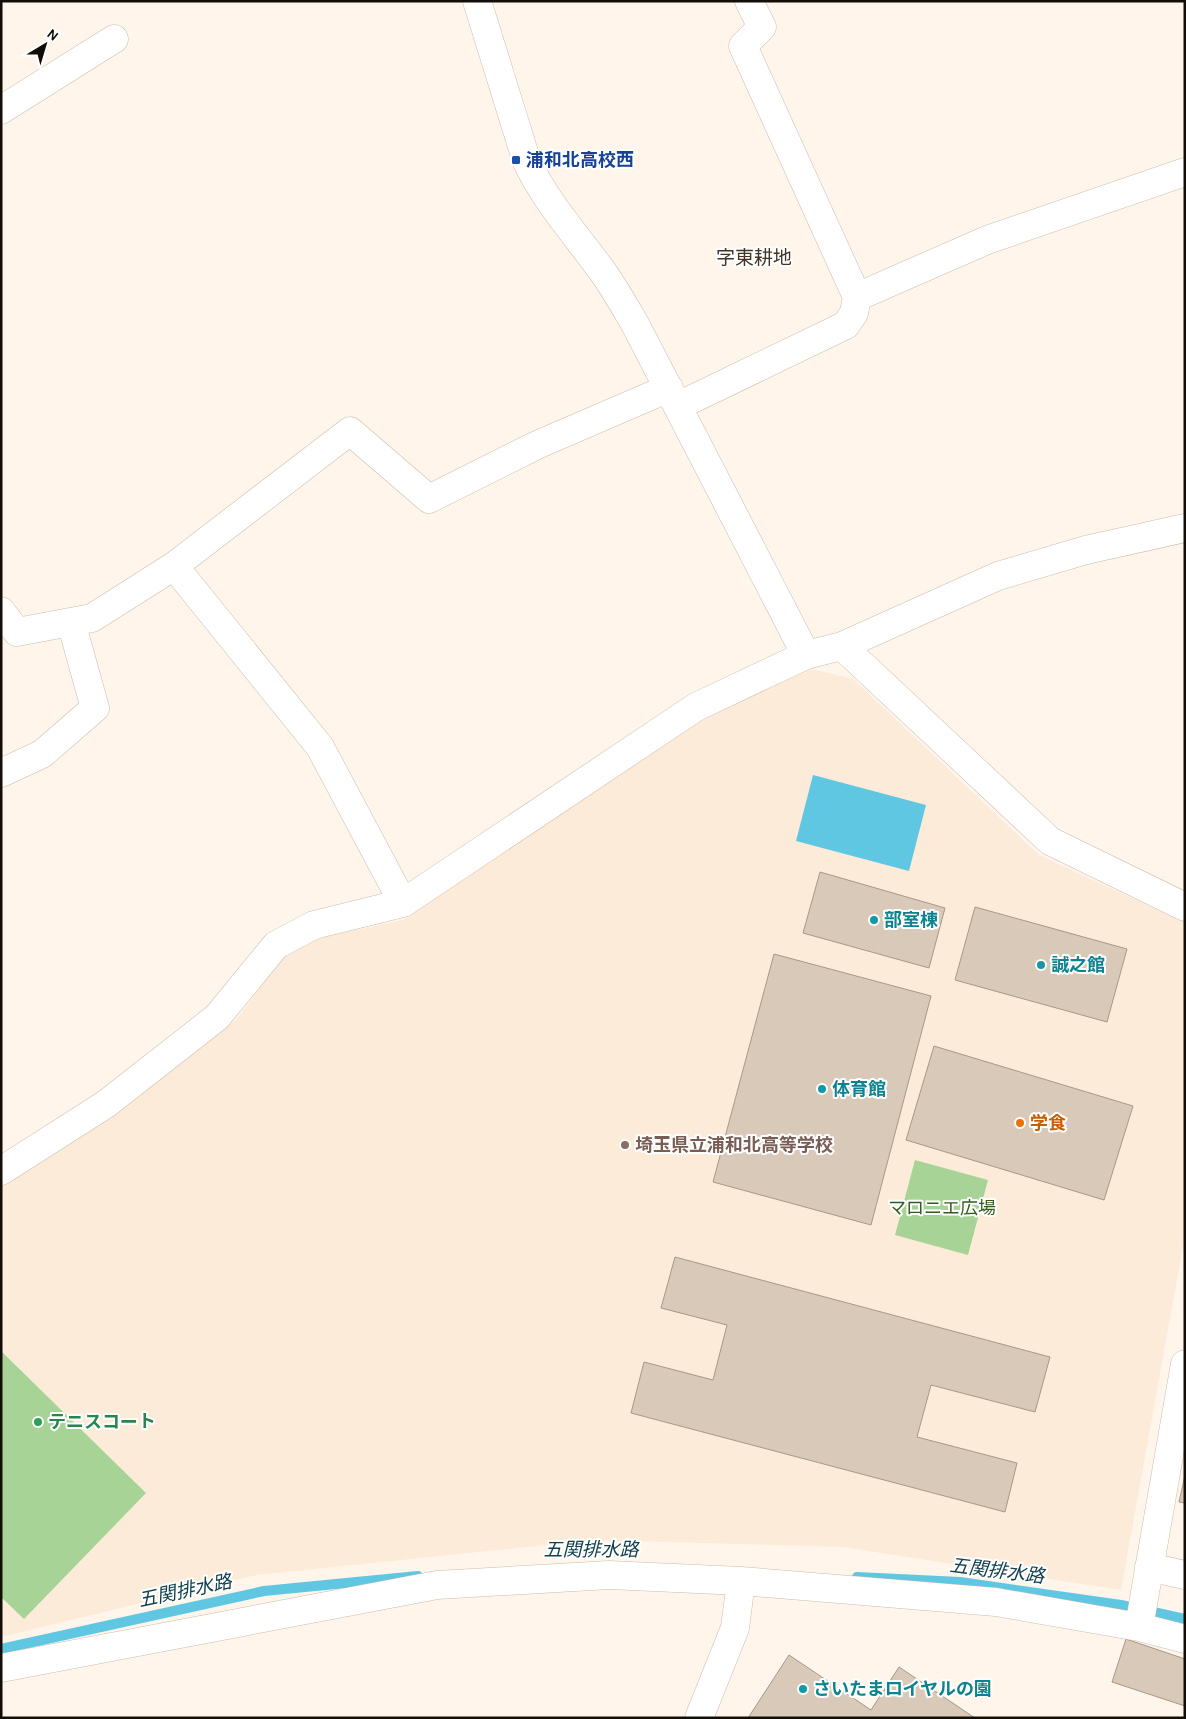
<svg xmlns="http://www.w3.org/2000/svg" width="1186" height="1719" viewBox="0 0 1186 1719" font-family="Karla,'Noto Sans JP',sans-serif">
<style>
.built{fill:#fcebd9}
.green{fill:#a7d496}
.water{fill:#60c7e2}
.lines{fill:none;stroke-linecap:round;stroke-linejoin:round}
.stream{stroke:#60c7e2;stroke-width:10}
.building{fill:#d8c9b9;stroke:#a79889}
.minor-casing{stroke:#ccbcad;stroke-width:29}
.minor{stroke:#fff;stroke-width:28}
.transit-dot{fill:#1a4fb4;stroke:#fff;stroke-width:2}
.culture-dot{fill:#0f9aa8;stroke:#fff;stroke-width:2}
.food-dot{fill:#e8710a;stroke:#fff;stroke-width:2}
.education-dot{fill:#8d6e63;stroke:#fff;stroke-width:2}
.leisure-dot{fill:#2e9e5b;stroke:#fff;stroke-width:2}
.labels{text-anchor:middle;dominant-baseline:central;stroke-width:4;stroke-linejoin:round;paint-order:stroke}
.transit-label{font-size:18px;font-weight:bold;fill:#164399;stroke:#fff;text-anchor:start}
.culture-label{font-size:18px;font-weight:bold;fill:#0d838f;stroke:#fff;text-anchor:start}
.food-label{font-size:18px;font-weight:bold;fill:#c56008;stroke:#fff;text-anchor:start}
.education-label{font-size:18px;font-weight:bold;fill:#785e54;stroke:#fff;text-anchor:start}
.park-label{font-size:18px;fill:#315c1c;stroke:#fff}
.leisure-label{font-size:18px;font-weight:bold;fill:#27864d;stroke:#fff;text-anchor:start}
.neighbourhood-label{font-size:19px;fill:#423528;stroke:#fff}
.water-label{font-size:19px;font-style:italic;fill:#12414d;stroke:#fff}
</style>
<rect width="100%" height="100%" fill="#fff5eb"/>
<path class="built" d="M807 668 853 679 1039 855 1185 923V1235L1121 1590 843 1547 595 1540 256 1575 1 1637V1186L129 1104 236 1020 284 955 318 938 403 920 704 716Z"/>
<path class="green" d="M915 1160 988 1180 968 1255 895 1235Z
M1 1351 146 1493 24 1619 1 1597Z"/>
<path class="water" d="M813 775 926 805 909 871 796 841Z"/>
<g class="lines">
<path class="stream" d="M857 1577 960 1582 1121 1605 1185 1619
M1 1649 264 1591 418 1576"/>
</g>
<path class="building" d="M820 872 945 908 929 968 803 933Z
M975 907 1127 949 1107 1022 955 980Z
M774 954 931 996 871 1225 713 1182Z
M934 1046 1133 1106 1104 1200 906 1140Z
M675 1257 1050 1357 1035 1412 931 1385 917 1437 1017 1463 1005 1512 631 1413 644 1362 713 1380 727 1325 661 1308Z
M1185 1475V1503L1179 1502Z
M1126 1639 1185 1659V1706L1112 1682Z
M789 1655 871 1710 899 1667 975 1718H748Z"/>
<g class="lines">
<defs>
<path id="minor" d="M477 1 527 162C547 204 578 237 605 275 616 291 625 307 635 324L806 655
M749 1 762 27 743 46 857 297 987 240 1185 172
M1 110 114 39
M678 406 846 325 854 313 857 297
M174 566 320 747 403 903
M1 611 17 632 92 618 174 566 350 431 429 499 537 445 669 388
M842 646 1050 841 1185 907
M1 773 42 754 95 708 71 622
M1 1171 106 1104 217 1017 276 945 314 925 403 903 696 707 806 655 842 646 998 576 1086 550 1185 528
M1149 1567 1185 1575
M1139 1627 1185 1364
M1 1668 437 1585 609 1575 741 1581 996 1602 1139 1627 1185 1639
M699 1718 735 1628 741 1581"/>
</defs>
<use href="#minor" class="minor-casing"/>
<use href="#minor" class="minor"/>
</g>
<rect class="transit-dot" x="511" y="155" width="10" height="10" rx="2.5"/>
<g class="culture-dot">
<circle cx="874" cy="920" r="5"/>
<circle cx="1041" cy="965" r="5"/>
<circle cx="822" cy="1089" r="5"/>
<circle cx="803" cy="1689" r="5"/>
</g>
<circle class="food-dot" cx="1020" cy="1123" r="5"/>
<circle class="education-dot" cx="625" cy="1145" r="5"/>
<circle class="leisure-dot" cx="38" cy="1422" r="5"/>
<g class="labels">
<g class="transit-label">
<text x="526" y="160">浦和北高校西</text>
</g>
<g class="culture-label">
<text x="884" y="920">部室棟</text>
<text x="1051" y="965">誠之館</text>
<text x="832" y="1089">体育館</text>
<text x="813" y="1689">さいたまロイヤルの園</text>
</g>
<g class="food-label">
<text x="1030" y="1123">学食</text>
</g>
<g class="education-label">
<text x="635" y="1145">埼玉県立浦和北高等学校</text>
</g>
<g class="park-label">
<text x="942" y="1208">マロニエ広場</text>
</g>
<g class="leisure-label">
<text x="48" y="1422">テニスコート</text>
</g>
<g class="neighbourhood-label">
<text x="754" y="258">字東耕地</text>
</g>
<g class="water-label">
<text x="591" y="1550">五関排水路</text>
<text transform="translate(997 1571) rotate(7)">五関排水路</text>
<text transform="translate(185 1591) rotate(-12)">五関排水路</text>
</g>
</g>
<rect width="1186" height="1719" fill="none" stroke="#120d07" stroke-width="5"/>
<g transform="translate(45 45) rotate(38)" stroke="#ffffff" stroke-width="4" paint-order="stroke">
<path d="M0-4L9 19L0 12L-9 19Z" fill="#120d07"/>
<text y="-8" font-size="14" font-weight="bold" text-anchor="middle" fill="#120d07">N</text>
</g>
</svg>
